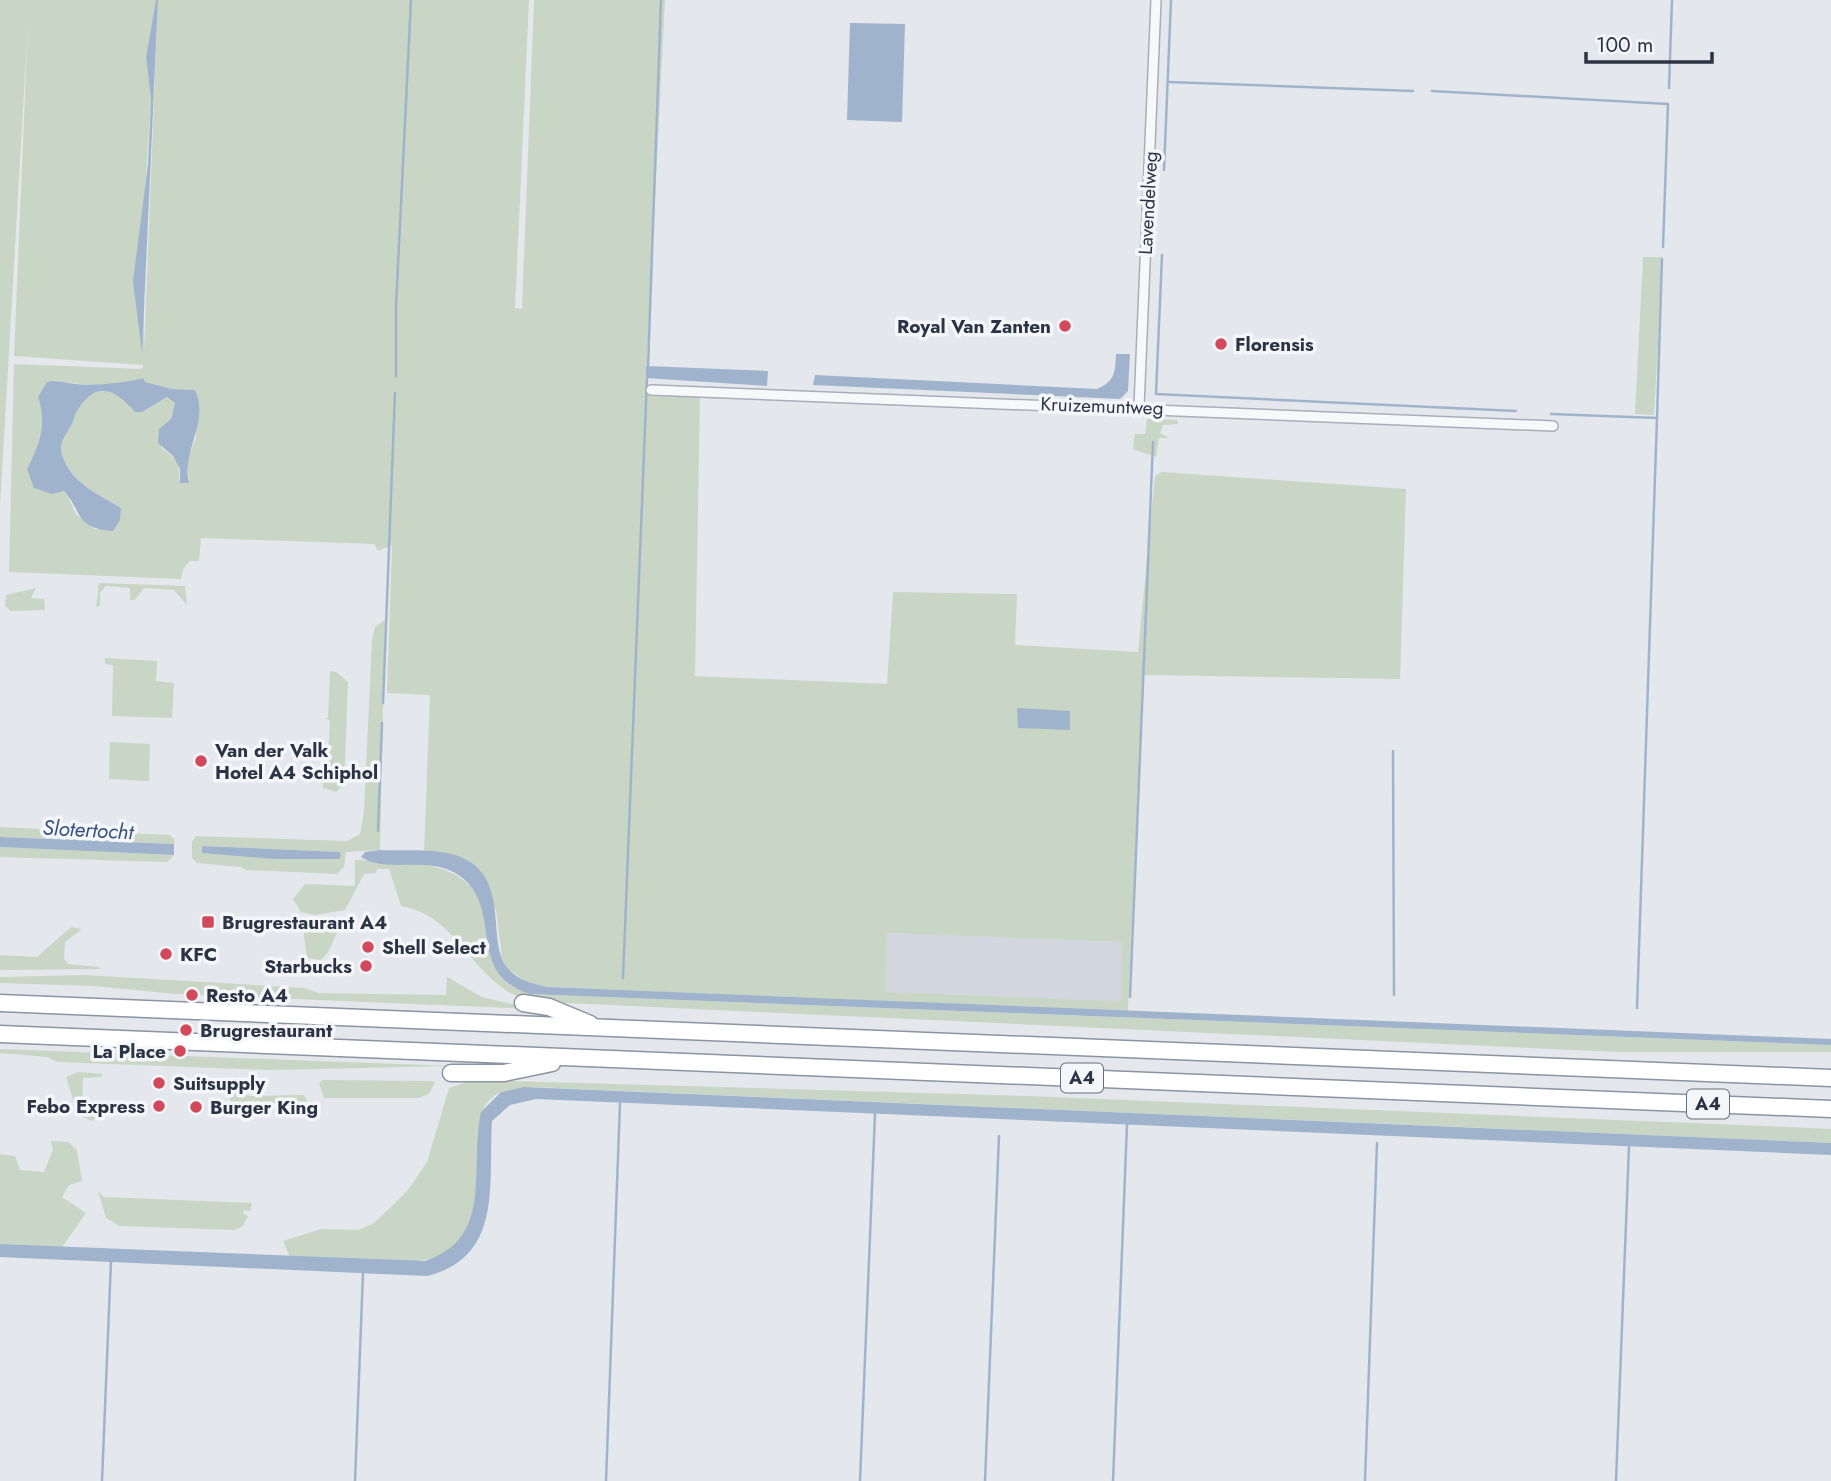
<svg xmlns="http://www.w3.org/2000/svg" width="1831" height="1481" viewBox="0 0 1831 1481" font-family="Jost,sans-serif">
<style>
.built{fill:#d2d6de}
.green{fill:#c9d6c5;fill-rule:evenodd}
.water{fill:#9fb4cc}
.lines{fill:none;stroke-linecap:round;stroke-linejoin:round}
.stream{stroke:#9fb4cc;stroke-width:2.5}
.street-casing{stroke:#a9aeb7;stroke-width:12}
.highway-casing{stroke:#8b94a3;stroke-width:19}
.street{stroke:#f7f8fa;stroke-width:9}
.highway{stroke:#fff;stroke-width:16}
.poi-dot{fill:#d1495b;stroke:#f4f6f9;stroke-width:2.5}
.labels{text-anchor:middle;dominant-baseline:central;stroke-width:7;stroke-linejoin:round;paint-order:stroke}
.shield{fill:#f4f6f9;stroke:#676e7b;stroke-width:2}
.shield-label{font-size:18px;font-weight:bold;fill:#2b3445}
.street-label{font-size:19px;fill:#2b3445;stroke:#f4f6f9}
.poi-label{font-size:19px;font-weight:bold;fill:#2b3445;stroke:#f4f6f9;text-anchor:start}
.water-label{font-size:21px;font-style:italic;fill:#34527a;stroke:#f4f6f9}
</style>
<rect width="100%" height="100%" fill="#e4e7ec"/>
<path class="built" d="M887 933 1123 942 1121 1001 885 992Z"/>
<path class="green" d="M0 0H156L146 57 151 100 144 206V352L158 0H529L515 308 522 309 534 0H665L646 378 649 396 700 397 695 676 887 684 893 592 1017 594 1015 645 1138 652 1155 476 1162 472 1406 489 1400 679 1143 675 1128 1011 548 987 528 983 507 968 502 959 496 910 444 853 424 852 430 695 387 693 392 545 378 551 374 544 201 538 199 561H190L183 569 181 579 9 572 14 364 142 369 143 365 14 356 28 23 0 507ZM143 378 145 382 172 389 195 390 196 438 187 460 189 482 179 479C181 464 174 456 161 448L176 403 167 397 142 412C119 393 96 377 76 411 74 416 74 421 71 426 64 438 57 446 64 460 75 484 100 495 121 508L96 530 76 514 67 494 27 469C40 443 47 425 38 397L54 380C82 386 115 387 143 378ZM887 933 1122 942 1121 1001 885 992Z
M1643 257H1663L1654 415 1635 414Z
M1147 419 1177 420 1178 424 1163 425 1160 433 1169 438H1159L1156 457 1133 449 1135 434H1145Z
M99 583 185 586 187 605 174 590 144 588 135 600H130V588L106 586 100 593V606L96 607Z
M36 588 31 598 44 599 45 610 11 611 5 606 6 595Z
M385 620 380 850 346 852 344 867 337 874 246 870 240 867 197 863 192 858V842L196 836 347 841 360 834 364 811 372 640 375 627ZM202 846 339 852 341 856 202 853Z
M105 658 157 661 156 681 174 683 172 718 112 716 113 665 105 664Z
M330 671 336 672 348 682 344 785 336 792 323 788 324 756 328 755 330 721 325 718H328Z
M110 742 150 744 149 781 109 779Z
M0 827 170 835 175 840 174 844 0 837Z
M0 847 174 855 167 862 0 857Z
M355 860C393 861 460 858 478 898 489 922 493 951 500 976L508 984 529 994 1831 1045V1052H1616L545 1002C531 999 516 998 504 989 466 963 452 915 401 906L389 869H377L376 873 364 874 345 910 315 915 301 912 293 899 305 884 355 886Z
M343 920 328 952 321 960 307 958 303 928Z
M71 927 82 929 65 942 64 959 68 964 99 967 100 969 0 970V955L37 957Z
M85 975 305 988 318 993 446 995 447 977 482 997 534 1009 176 994 94 986 0 983V977Z
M0 1049 452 1066 271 1070 57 1062 47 1057 0 1053Z
M78 1072 103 1074 102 1077 83 1078 82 1106 101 1108 100 1115 92 1121 78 1115 66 1077Z
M323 1080 433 1081 435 1082 429 1094 418 1098H324L319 1083Z
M473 1080 1029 1096 1765 1126 1831 1129V1143L533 1087C523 1089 510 1089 501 1092 442 1116 526 1253 408 1262L290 1257 283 1241 321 1229 359 1230 374 1223 390 1208 408 1190 427 1162 449 1088Z
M233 1092 252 1096 304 1095 307 1101 297 1105 252 1101 234 1104 230 1100Z
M51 1141 68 1142 77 1150 82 1181 69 1185 62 1197 86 1213 62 1247 0 1244V1154L15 1156 20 1170 44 1172 53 1149Z
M98 1191 104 1197 252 1203 250 1211 244 1210 243 1214 248 1216 243 1226 235 1230 119 1226 106 1218Z"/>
<path class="water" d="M156 0H158L142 353 133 281 148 164 151 100 146 57Z
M850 23 905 24 902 122 847 120Z
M1116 354H1130L1128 391 1120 399 813 385 815 375 1097 389C1115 381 1115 373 1116 354Z
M646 366 768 371 767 386 646 378Z
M143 378 145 382 172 389 195 390C210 423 181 450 189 483H180V469L173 456 158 443 159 429 171 419 175 403 167 397 142 412H135C116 390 96 379 77 411 74 415 74 421 71 426 64 438 57 445 64 460 74 484 100 495 121 508L120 520 113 531C74 528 83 512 64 491L52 494 34 488 27 469C40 443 47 425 38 397L47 382C57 379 65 383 75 384 92 386 127 383 143 378Z
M1017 708 1070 711V730L1018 728Z
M0 837 174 844V855L0 847Z
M202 846 340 852 341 856 339 859H275L202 853Z
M380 850C404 851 433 848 455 855 512 873 486 938 506 966 516 980 532 984 548 987L1831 1039V1045L529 994C469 974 500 919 468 883 437 850 390 876 361 857L365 852Z
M524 1087 1831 1143V1155L536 1099 510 1105 492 1121C488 1183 504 1257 427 1276L0 1257V1244L425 1261C496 1237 468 1168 481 1112L501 1092Z"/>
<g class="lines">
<path class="stream" d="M1169 82 1413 91
M1669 88 1672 0
M1432 91 1668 104 1663 247
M1164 170 1171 0
M1162 255 1156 394 1516 411
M648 367 661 0
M396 376V306L411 0
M1551 414 1657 418 1637 1008
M1657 418 1662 259
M383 703 395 393
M1393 751 1394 995
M378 831 382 723
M623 978 647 378
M1130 997 1153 442
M102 1481 111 1261
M355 1481 363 1273
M606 1481 620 1103
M860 1481 875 1114
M985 1481 999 1136
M1113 1481 1127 1124
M1365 1481 1377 1143
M1616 1481 1629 1146"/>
<defs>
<path id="street" d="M651 390 1553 426
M1139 407 1156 0"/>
<path id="highway" d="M0 1003 1831 1078
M523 1003 549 1007 590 1024
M0 1034 1831 1109
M451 1073H504L552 1063"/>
</defs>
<use href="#street" class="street-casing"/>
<use href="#highway" class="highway-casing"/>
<use href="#street" class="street"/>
<use href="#highway" class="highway"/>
</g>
<g class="poi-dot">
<circle cx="1065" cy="326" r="7"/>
<circle cx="1221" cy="344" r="7"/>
<circle cx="201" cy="761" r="7"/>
<rect x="201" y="915" width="14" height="14" rx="3.5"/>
<circle cx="368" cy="947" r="7"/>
<circle cx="166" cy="954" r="7"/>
<circle cx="366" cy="966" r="7"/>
<circle cx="192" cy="995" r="7"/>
<circle cx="186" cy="1030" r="7"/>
<circle cx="180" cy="1051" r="7"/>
<circle cx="159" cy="1083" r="7"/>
<circle cx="159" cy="1106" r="7"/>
<circle cx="196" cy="1107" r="7"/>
</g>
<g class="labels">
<g class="shield">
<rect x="1061" y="1063.5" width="42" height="29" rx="5"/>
<rect x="1687" y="1089.5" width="42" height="29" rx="5"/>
</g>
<g class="shield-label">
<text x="1082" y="1078">A4</text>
<text x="1708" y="1104">A4</text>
</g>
<g class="street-label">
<text transform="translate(1148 203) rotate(-87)">Lavendelweg</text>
<text transform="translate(1102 406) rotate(2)">Kruizemuntweg</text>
</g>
<g class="poi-label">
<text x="1051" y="326" text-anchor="end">Royal Van Zanten</text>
<text x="1235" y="344">Florensis</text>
<text x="215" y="750">Van der Valk<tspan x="215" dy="22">Hotel A4 Schiphol</tspan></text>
<text x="222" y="922">Brugrestaurant A4</text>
<text x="382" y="947">Shell Select</text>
<text x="180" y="954">KFC</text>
<text x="352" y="966" text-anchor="end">Starbucks</text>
<text x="206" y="995">Resto A4</text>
<text x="200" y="1030">Brugrestaurant</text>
<text x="166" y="1051" text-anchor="end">La Place</text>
<text x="173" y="1083">Suitsupply</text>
<text x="145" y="1106" text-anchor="end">Febo Express</text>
<text x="210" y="1107">Burger King</text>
</g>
<g class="water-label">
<text transform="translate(88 830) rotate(3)">Slotertocht</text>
</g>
</g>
<path d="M1586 52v10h126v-10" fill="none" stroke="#2b3445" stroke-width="3.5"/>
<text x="1596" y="52" font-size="21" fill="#2b3445" stroke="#f4f6f9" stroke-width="5" paint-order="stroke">100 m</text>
</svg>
